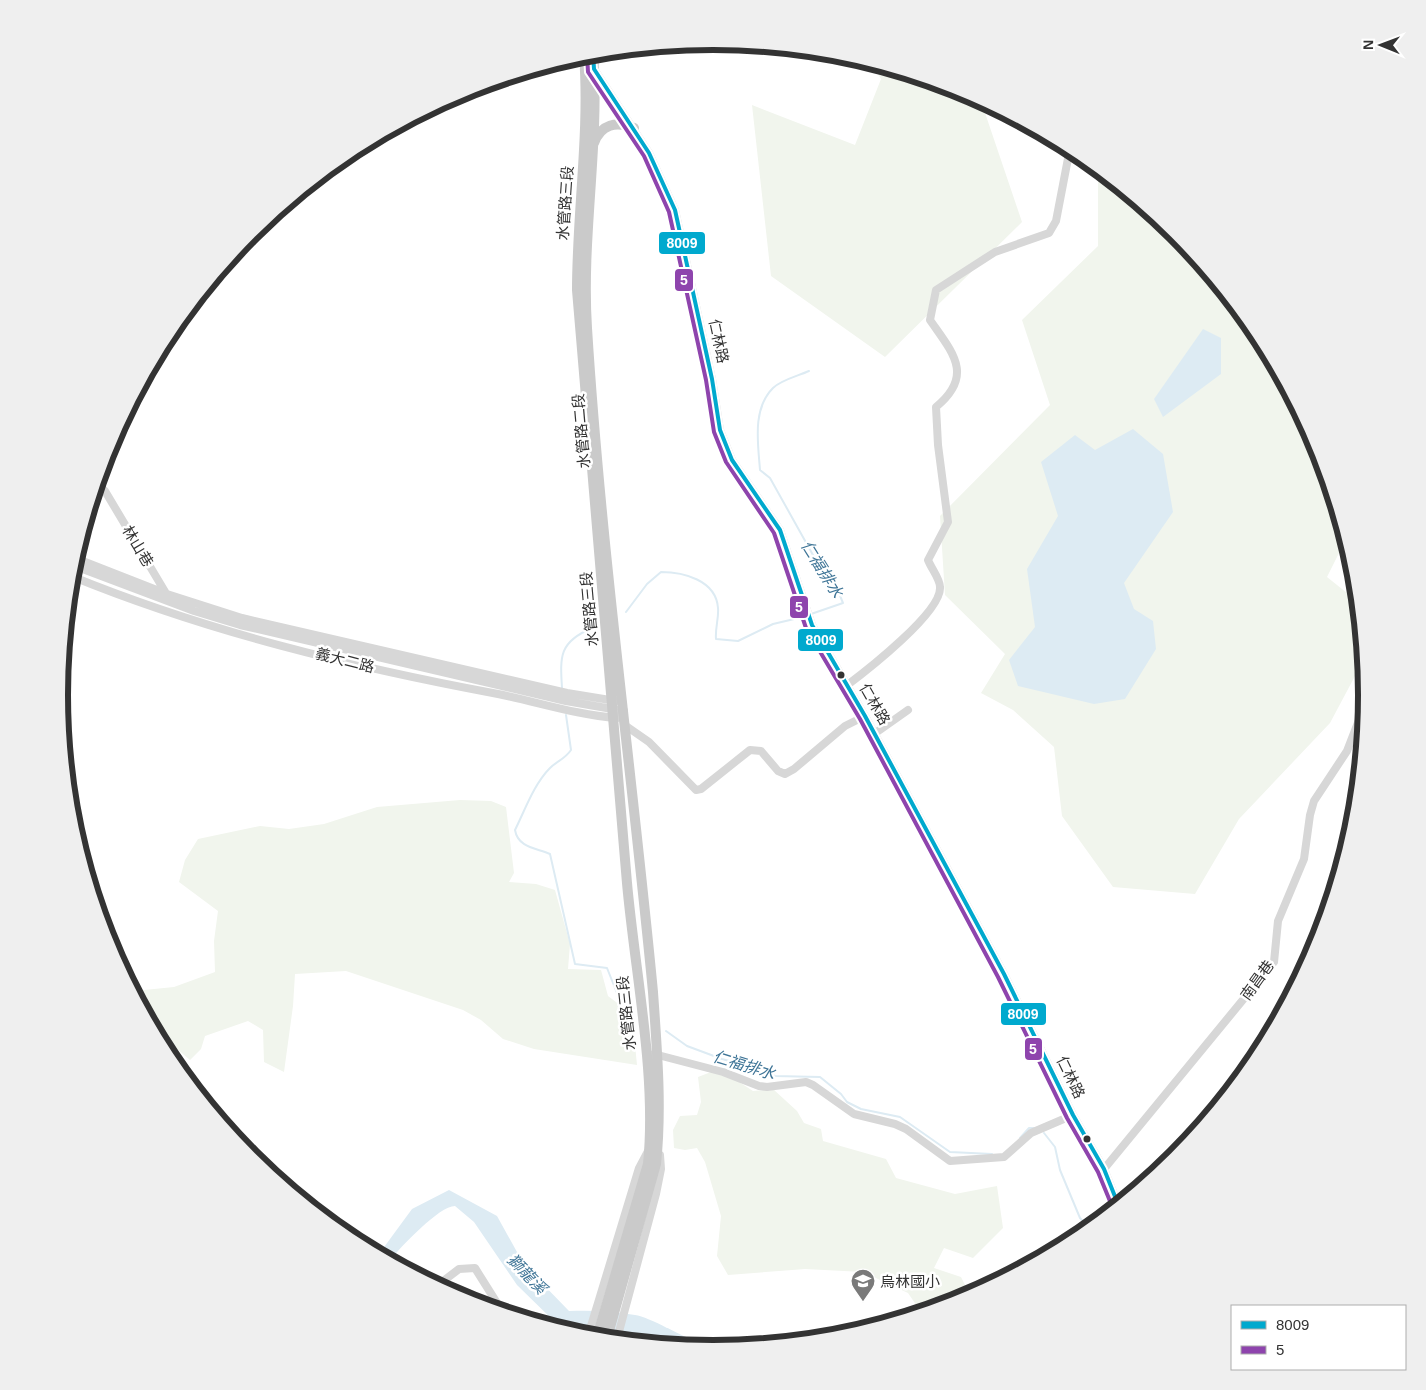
<svg xmlns="http://www.w3.org/2000/svg" width="1426" height="1390" viewBox="0 0 1426 1390" font-family="Helvetica,'Noto Sans TC',sans-serif">
<style>
.green{fill:#f1f5ed}
.water{fill:#ddebf3}
.lines{fill:none;stroke-linecap:round;stroke-linejoin:round}
.stream{stroke:#ddebf3;stroke-width:2}
.minor{stroke:#d7d7d7;stroke-width:8}
.major{stroke:#cacaca;stroke-width:10}
.bus-1-casing{stroke:#fff;stroke-width:8}
.bus-2-casing{stroke:#fff;stroke-width:8}
.bus-1{stroke:#00a9ce;stroke-width:4}
.bus-2{stroke:#8e44ad;stroke-width:4}
.bus-dot{fill:#333;stroke:#fff;stroke-width:2}
.labels{text-anchor:middle;dominant-baseline:central;stroke-width:5;stroke-linejoin:round;paint-order:stroke}
.street-label{font-size:15px;fill:#333;stroke:#fff}
.poi-label{font-size:15px;fill:#333;stroke:#fff;text-anchor:start}
.water-label{font-size:16px;font-style:italic;fill:#3f7597;stroke:#fff}
.rim{fill:none;stroke:#333;stroke-width:6}
.line-badge{stroke:#fff;stroke-width:2}
.badge-label{font-size:14px;text-anchor:middle;font-weight:bold;fill:#fff}
</style>
<rect width="100%" height="100%" fill="#fff"/>
<path class="green" d="M871 63 963 91 981 101 1022 222 885 357 771 276 752 105 855 145 881 79Z
M1098 169 1175 233 1257 332 1317 445 1346 539 1327 577 1357 601 1363 661 1330 723 1239 819 1195 894 1113 887 1062 816 1054 747 1013 710 981 693 1005 654 945 595 940 516 1050 405 1022 320 1098 246Z
M460 800 491 801 506 807 514 873 509 882 536 884 555 890 570 944 568 969 601 970 608 996 632 1014 637 1065 534 1049 503 1039 481 1020 463 1010 346 971 295 974 293 1006 284 1072 264 1062 263 1030 248 1021 205 1036 201 1049 190 1060 170 1043 160 1041 134 991 174 987 215 972 214 941 218 911 179 882 185 860 198 839 260 826 289 829 324 824 377 807Z
M711 1072 733 1078 753 1091 773 1089 797 1111 804 1123 821 1129 823 1141 886 1159 896 1178 955 1194 997 1186 1003 1228 973 1258 944 1248 934 1268 961 1277 970 1295 921 1312 908 1293 863 1272 805 1269 728 1275 717 1256 721 1216 705 1162 697 1148 685 1150 674 1148 673 1130 680 1116 697 1115 701 1102 698 1077Z"/>
<path class="water" d="M1203 329 1221 338V374L1163 417 1154 399Z
M1133 429 1163 454 1173 512 1124 583 1134 609 1153 621 1156 649 1125 699 1094 704 1018 686 1009 660 1035 627 1027 569 1058 516 1041 462 1075 435 1095 450Z
M449 1190 497 1216 517 1252 536 1277 569 1311C590 1310 614 1311 635 1315 649 1317 686 1337 696 1347L668 1344 647 1338 576 1332 561 1328 517 1285 474 1222 455 1206C439 1206 401 1247 390 1260L379 1254 412 1209Z"/>
<g class="lines">
<path class="stream" d="M809 371C798 376 781 380 773 388 752 409 758 443 760 470L770 478 818 564 836 586 843 603 811 614
M626 612 647 584 661 572C683 572 716 580 718 608 719 618 715 628 716 639L738 641 773 624 807 616
M562 688C560 656 559 642 592 628
M566 715 571 750C565 759 557 761 550 768 534 784 525 810 515 830 518 848 537 848 550 854L575 964 607 968 617 993 632 1006
M666 1031 687 1046 722 1059 761 1070 775 1076 820 1077 841 1094 847 1102 861 1109 900 1117 950 1152 992 1154
M1044 1133 1055 1147 1060 1170 1080 1218 1089 1228
M1020 1138 1029 1128H1034
M667 1329 689 1340"/>
<path class="minor" d="M594 69 649 153 675 210 712 379 720 430 732 460 780 530 812 625 865 716 1004 974 1073 1115 1104 1169 1118 1204
M97 484 105 491 167 595
M75 558 167 594 242 618 567 693 616 701
M72 565 194 611 240 625 566 701 624 711
M71 576C208 632 353 667 498 694 538 702 577 715 617 718
M846 686C866 671 942 612 940 587 940 579 931 568 928 560L948 522 938 445 936 407C975 375 952 352 930 320L936 290 995 252 1049 233 1056 221 1070 148
M626 726 649 742 696 790 701 789 750 750 761 751 778 771 785 774 794 769 845 726 865 716
M874 734 908 710
M654 1054 723 1072 759 1086 767 1087 806 1082 813 1085 854 1114 895 1124 906 1129 950 1161 1004 1157 1031 1133 1073 1115
M1104 1169 1274 962 1278 921 1304 859 1310 815 1314 801 1347 751 1366 702
M438 1285 459 1269 475 1268 502 1311
M588 1336 639 1168 648 1151
M617 1339 656 1194 661 1169 660 1155"/>
<path class="major" d="M593 53C600 144 581 236 587 328 601 550 632 771 653 992 657 1050 662 1107 656 1164L607 1338
M584 54C590 132 577 212 577 290 594 488 610 685 627 883 635 973 657 1076 648 1164L597 1337
M594 143C601 124 616 121 634 128"/>
<defs>
<path id="bus-1" d="M593 53 594 69 649 153 675 210 712 379 720 430 732 460 780 530 812 625 865 716 1004 974 1073 1115 1104 1169 1118 1204"/>
<path id="bus-2" d="M587 54 588 72 644 156 669 212 706 380 714 432 726 462 774 533 806 628 860 719 998 977 1067 1118 1098 1172 1112 1206"/>
</defs>
<use href="#bus-1" class="bus-1-casing"/>
<use href="#bus-2" class="bus-2-casing"/>
<use href="#bus-1" class="bus-1"/>
<use href="#bus-2" class="bus-2"/>
</g>
<defs>
<symbol id="school-pin" viewBox="-11 -11 22 30"><path d="M0 17L-7.5 6A9.5 9.5 0 1 1 7.5 6Z" fill="#7a7a7a" stroke="#fff"/><path d="M0-5L7-2L0 1L-7-2ZM-4 1L0 2.5L4 1V4Q0 6-4 4Z" fill="#fff"/></symbol>
</defs>
<g fill-rule="evenodd">
<use href="#school-pin" x="849" y="1267" width="28" height="38"/>
</g>
<g class="bus-dot">
<circle cx="841" cy="675" r="4.5"/>
<circle cx="1087" cy="1139" r="4.5"/>
</g>
<g class="labels">
<g class="street-label">
<text transform="translate(565 203) rotate(-86)">水管路三段</text>
<text transform="translate(719 341) rotate(78)">仁林路</text>
<text transform="translate(581 431) rotate(-95)">水管路二段</text>
<text transform="translate(138 546) rotate(59)">林山巷</text>
<text transform="translate(589 609) rotate(-95)">水管路三段</text>
<text transform="translate(345 660) rotate(14)">義大二路</text>
<text transform="translate(875 704) rotate(60)">仁林路</text>
<text transform="translate(1257 980) rotate(-54)">南昌巷</text>
<text transform="translate(626 1013) rotate(-96)">水管路三段</text>
<text transform="translate(1071 1077) rotate(64)">仁林路</text>
</g>
<g class="poi-label">
<text x="880" y="1281">烏林國小</text>
</g>
<g class="water-label">
<text transform="translate(822 569) rotate(58)">仁福排水</text>
<text transform="translate(744 1065) rotate(17)">仁福排水</text>
<text transform="translate(527 1274) rotate(46)">獅龍溪</text>
</g>
</g>
<path d="M0 0H1426V1390H0ZM68 695a645 645 0 1 1 1290 0a645 645 0 1 1-1290 0Z" fill="#efefef" fill-rule="evenodd"/>
<path class="rim" d="M68 695a645 645 0 1 1 1290 0a645 645 0 1 1-1290 0Z"/>
<g class="line-badge">
<rect x="658" y="231" width="48" height="24" rx="5" fill="#00a9ce"/>
<rect x="674" y="268" width="20" height="24" rx="5" fill="#8e44ad"/>
<rect x="789" y="595" width="20" height="24" rx="5" fill="#8e44ad"/>
<rect x="797" y="628" width="47" height="24" rx="5" fill="#00a9ce"/>
<rect x="1000" y="1002" width="47" height="24" rx="5" fill="#00a9ce"/>
<rect x="1024" y="1037" width="19" height="24" rx="5" fill="#8e44ad"/>
</g>
<g class="badge-label">
<text x="682" y="248">8009</text>
<text x="684" y="285">5</text>
<text x="799" y="612">5</text>
<text x="821" y="645">8009</text>
<text x="1023" y="1019">8009</text>
<text x="1033" y="1054">5</text>
</g>
<rect x="1231" y="1305" width="175" height="65" fill="#ffffff" stroke="#adadad"/>
<rect x="1241" y="1321" width="25" height="8" fill="#00a9ce" stroke="#adadad"/>
<text x="1276" y="1330" font-size="15" fill="#333333">8009</text>
<rect x="1241" y="1346" width="25" height="8" fill="#8e44ad" stroke="#adadad"/>
<text x="1276" y="1355" font-size="15" fill="#333333">5</text>
<g transform="translate(1381 45) rotate(271)" stroke="#ffffff" stroke-width="4" paint-order="stroke">
<path d="M0-4L9 19L0 12L-9 19Z" fill="#333333"/>
<text y="-8" font-size="14" font-weight="bold" text-anchor="middle" fill="#333333">N</text>
</g>
</svg>
